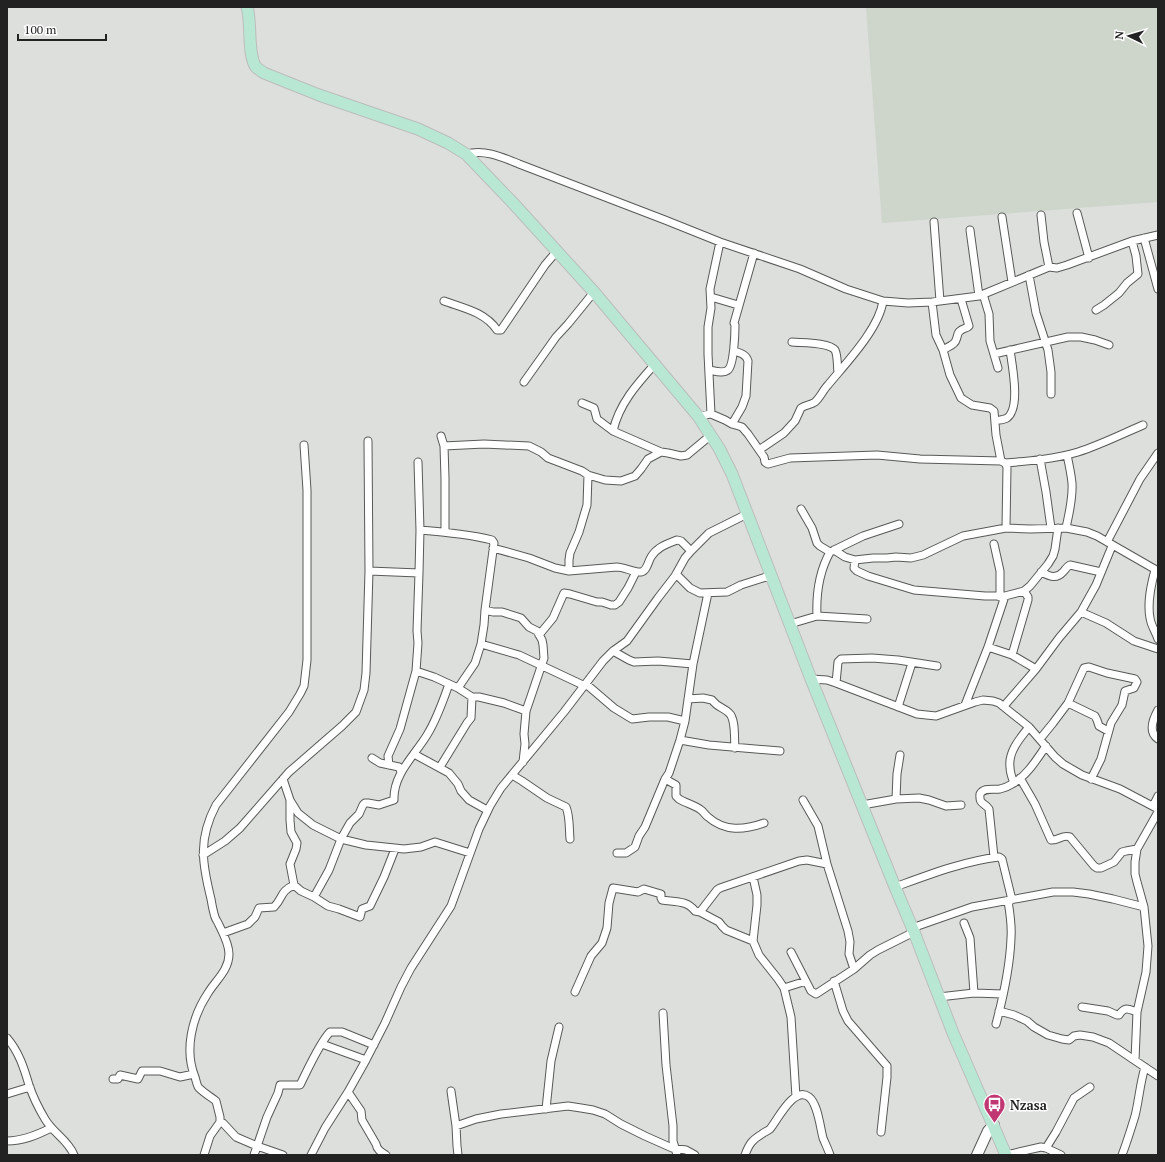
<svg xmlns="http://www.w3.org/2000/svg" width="1165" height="1162" viewBox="0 0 1165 1162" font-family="'PT Serif',serif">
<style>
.built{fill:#ced5cb}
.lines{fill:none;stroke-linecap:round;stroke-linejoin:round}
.minor-casing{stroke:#575a57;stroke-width:9}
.secondary-casing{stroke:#575a57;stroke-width:12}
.primary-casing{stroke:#bcbdbc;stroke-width:13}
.minor{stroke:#fff;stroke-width:7}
.secondary{stroke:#fff;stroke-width:10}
.primary{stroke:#b8e8d4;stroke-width:11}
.labels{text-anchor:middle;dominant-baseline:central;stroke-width:3;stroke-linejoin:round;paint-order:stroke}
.poi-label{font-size:13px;font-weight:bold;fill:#212221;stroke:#fff;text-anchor:start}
</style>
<rect width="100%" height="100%" fill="#dcdfdc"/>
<path class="built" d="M866 7H1158V202L882 223Z"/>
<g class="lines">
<defs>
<path id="minor" d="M466 154C485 149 502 157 519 164L665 220 720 242 800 269 846 289 883 301 908 303 932 302 979 296 1049 267 1057 268 1067 265 1132 241 1158 235
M1077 213 1089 258
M1041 215 1044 242 1049 267
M1002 217 1012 282
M934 222 940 301
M970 230 979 296
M1144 238 1158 289
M1029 275 1036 313 1048 350 1051 372V394
M983 294 989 314 990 341 998 368
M711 297 738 305
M444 301C463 308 485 312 497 330H501L545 265 557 251
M932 302 936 335 943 350 950 375 961 398 972 405 990 408 994 411 996 435 1001 461
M1096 310 1104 305 1119 293 1127 283 1138 274 1136 256 1132 241
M792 342C801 343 829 342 835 350 838 356 837 366 838 372
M943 350C947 347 955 345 956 340 958 336 957 333 960 331 963 328 966 329 969 326L961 299
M994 354 1068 337H1081L1095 340 1109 345
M709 370C715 371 723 374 728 370 734 365 735 333 735 325L734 323 754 253
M524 382 556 337 568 324 594 292
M582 403 594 408 597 419 613 431 661 452 668 453 681 456 687 455 711 435
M711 414 708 354V327L711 308 710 289 720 242
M698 416 711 414 725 420 732 424 742 427 748 434 764 457 765 462 768 464 790 458 877 455 920 459 1001 461 1005 463 1007 467 1006 528
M995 421C998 420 1004 420 1007 418 1021 408 1012 365 1010 350
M732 424 742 407 746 396 748 361C746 354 740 353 734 351
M613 431C619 404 637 384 655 364
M441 436 444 446 445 478V532
M444 446 484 444 529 446 541 452 548 458 582 471 588 475 605 480 621 481 635 476 641 469 648 459 661 452
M759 450 784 433 795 421 801 408C805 405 811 405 815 402 820 398 823 390 828 385 846 363 879 329 883 301
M1040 459 1046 492 1051 528
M1005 463C1030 461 1055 459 1078 452 1100 445 1122 434 1143 425
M801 509 812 528 817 543 820 546 830 552
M1066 528C1069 513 1073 499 1072 483 1071 474 1069 464 1067 455
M420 530C445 532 468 534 492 540L494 543 485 610 484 625 481 644 475 663 458 688
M1107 542 1140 479 1158 453
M994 544 1000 571V597
M493 548 529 558 555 568 569 571 617 567C623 567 636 573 641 572 647 571 648 562 651 557 657 547 667 544 677 540L681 541 691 551
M834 550 845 557 855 560 873 558H887L896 557 911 558 923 555 963 536 1006 528 1030 529 1066 528 1087 532 1097 536 1158 571
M855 560 854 568 857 571 868 576 914 590 985 596H1005L1024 591 1030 586 1048 564 1053 556 1055 549 1058 528
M1155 570C1151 585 1147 602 1150 618 1151 626 1156 632 1158 639
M369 571 419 573 420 530 418 462
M569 571V560L570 553 579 532 587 505 588 475
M1041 572C1049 576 1056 580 1063 572 1066 569 1066 567 1070 565L1101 572
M676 574 690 588 700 593 727 592 741 585 766 577 772 579
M485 610 493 612H502L521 618 529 627 537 631 542 640 543 645 544 658 526 711 524 734 525 744 523 762
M1081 612 1106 623 1134 641 1158 649
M817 616C816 594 819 572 830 552L863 536 899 524
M790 624 817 616 867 619
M539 635 553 618 564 593 570 594 597 602H602L611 605H615L619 602 628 588 636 572
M481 644 519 655 585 686
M988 647 1012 655 1036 669
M613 651 629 660 634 662 658 661 693 664
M1012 655 1028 600V597L1024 591
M416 671 434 677 458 688 472 697H479L504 703 526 711
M811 679 827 680 836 683 917 714 936 716 975 702 983 700 993 701 999 703 1029 727 1055 757 1063 764 1082 775 1120 789 1158 809
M836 683 838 662 841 659 872 658 898 660 937 666
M586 684 614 708 632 719 649 717H668L685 721
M688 699 703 698 712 700C718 708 723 707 729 713 736 719 734 739 735 748
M1068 703 1095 716 1097 720 1099 726 1108 731
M965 705 988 647 1005 596
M1004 706 1036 669 1059 638 1081 612 1096 585 1112 546
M898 707 912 663
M1158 710C1153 719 1148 732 1158 739
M1040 739 1053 723 1068 703 1084 668 1089 667 1107 673 1135 679 1137 682 1134 688 1125 691 1122 705 1111 723 1101 759 1091 779
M680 740 709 745 780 751
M414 754 449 773 458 784 461 791 469 800 487 810
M372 758 380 763 399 767 401 772
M389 765 388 756 400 729 416 671 418 643 417 631 419 573
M440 767 467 723 471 718 472 697
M512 775 522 781 547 798 566 807C570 816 569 829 570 839
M1020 778 1035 804 1051 840C1058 841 1063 834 1070 837L1094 866 1097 868H1101L1114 862 1122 852 1126 851 1137 849
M283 779 290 800 298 813 313 825 341 839 366 845 404 849 421 847 435 842 470 853
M665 779 676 785V796L679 799C685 803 695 805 701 810 704 812 705 815 708 817 725 832 744 830 764 823
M1014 783C1012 778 1010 773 1010 767 1008 752 1020 738 1029 727
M896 799 897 774 900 755
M290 800V820L291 832 297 843 296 849 290 864 294 885 301 891 314 897 328 906 339 909 360 917 362 909 370 906 384 877 395 849
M803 800 818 826 827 864
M862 805 896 799 919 798 929 800 946 806 961 805
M1153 806 1158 796
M617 853H626L635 847 639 836 645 827 665 779 669 773 680 740 685 721 693 664 708 593
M203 855 225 841 240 828 289 772 342 726 356 712 364 690 366 673 369 571 368 441
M994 857 989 809C984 802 979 805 980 794 984 787 993 790 1000 789 1004 788 1009 786 1012 784 1027 776 1037 759 1046 746
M753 877 757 895V905L753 941 759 955 778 979 784 988 791 1017 796 1097
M895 887C928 875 964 861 999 857L1002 859 1012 900
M314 897 329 870 341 839 350 823 359 814 363 805 365 803H368L379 805 394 800C393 774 415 755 427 735 437 719 443 701 449 684
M700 912 717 890 720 888 799 861 807 860 827 864 848 931 850 942 849 954 854 969
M964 923 970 938 974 993
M912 928 972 907 1053 892H1073L1089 894 1113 899 1144 907
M223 933 248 924 255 917 259 908 274 907C284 897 279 892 294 885
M791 952 811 991 816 994 854 969 870 955 878 950 914 932
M834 981 843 1011 848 1021 887 1066V1077L881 1132
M784 988 806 981
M575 992 591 956 602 943 607 928 609 903 613 888 638 892 644 889 661 894V898L662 900C674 902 687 900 695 911L700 912 719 922 722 926 726 930 753 941
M939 997 974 993 1003 994
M1082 1007 1108 1011 1117 1015H1119C1125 1006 1128 1009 1137 1012
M999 1011 1014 1015 1027 1021 1034 1027 1048 1035 1062 1039 1069 1040 1074 1036 1080 1035 1093 1037 1109 1043 1158 1076
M663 1013 666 1065 673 1126V1141L677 1155
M996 1024C1003 998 1010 965 1011 938 1012 926 1010 913 1008 901
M7 1038C19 1052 24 1068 29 1085 33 1097 39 1109 45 1119 53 1133 68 1140 74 1155
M322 1044 366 1060
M1135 1060 1137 1012 1146 972 1148 946 1144 907 1137 882 1135 874V862L1137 849 1158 812
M113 1079H118L120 1075 138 1079 142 1071H160L180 1077 194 1074
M451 1091 456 1126 457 1146 458 1155
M348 1092 361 1111 362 1120 376 1144C377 1150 381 1152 386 1155
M7 1094 30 1087
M546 1109 551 1061 559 1027
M456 1126 476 1119 501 1114 568 1106 581 1108 593 1110 605 1114 621 1124 645 1136 672 1148 686 1150 695 1155
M7 1141C23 1141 37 1135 51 1128
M1046 1148 1056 1132 1074 1098 1090 1087
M204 1155 210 1136 220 1122
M254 1155 267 1117 278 1093 280 1085H300C307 1071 320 1042 330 1032H342L374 1045
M283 1155 257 1146 236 1137 223 1123 220 1122V1117L216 1101C211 1097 204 1093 199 1088 197 1086 196 1080 195 1077 184 1050 192 1017 208 993 216 980 229 970 229 954 229 944 223 933 219 925 218 922 216 920 215 917 213 911 212 905 211 899 202 863 198 839 216 805L289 712 300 694 304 686 307 660V490L304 445
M311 1155 325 1128 348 1092 366 1060 385 1023 401 987 411 968 451 906 479 829 490 806 501 788 564 712 603 661 613 651 627 641 658 598 675 576 685 558 691 551 709 533 747 514
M745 1155C749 1144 752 1140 762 1134 764 1132 768 1131 770 1129 777 1121 794 1085 809 1097 818 1104 820 1127 823 1138 825 1143 828 1149 830 1155
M1006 1155 1041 1147 1046 1148 1061 1155
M1122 1155C1127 1142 1131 1129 1135 1116 1139 1100 1140 1083 1145 1067"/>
<path id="secondary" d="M977 1155 988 1131 994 1125"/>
<path id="primary" d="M247 7C252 23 247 55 256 67 258 69 261 71 264 73L319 95 418 129 448 143 466 154 513 203 594 292 698 416 719 448 732 474 811 679 895 887 914 932 953 1033 1006 1155"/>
</defs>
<use href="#minor" class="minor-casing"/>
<use href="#secondary" class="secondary-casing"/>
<use href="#primary" class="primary-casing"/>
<use href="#minor" class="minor"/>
<use href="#secondary" class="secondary"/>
<use href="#primary" class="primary"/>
</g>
<defs>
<symbol id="bus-pin" viewBox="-11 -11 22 30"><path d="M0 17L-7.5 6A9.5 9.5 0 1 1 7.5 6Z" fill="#c13771" stroke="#fff"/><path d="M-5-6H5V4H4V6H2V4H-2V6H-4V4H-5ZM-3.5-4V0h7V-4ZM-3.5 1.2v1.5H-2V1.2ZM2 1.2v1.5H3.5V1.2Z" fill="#fff"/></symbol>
</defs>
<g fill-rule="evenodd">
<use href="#bus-pin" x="982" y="1092" width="25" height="34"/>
</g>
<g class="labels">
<g class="poi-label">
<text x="1010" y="1105">Nzasa</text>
</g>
</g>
<rect width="1165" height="1162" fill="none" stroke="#212221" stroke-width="16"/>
<g transform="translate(1129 36) rotate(275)" stroke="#ffffff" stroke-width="3" paint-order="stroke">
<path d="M0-3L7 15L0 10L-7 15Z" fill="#212221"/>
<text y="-6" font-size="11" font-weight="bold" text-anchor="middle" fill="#212221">N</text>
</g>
<path d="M18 34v6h88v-6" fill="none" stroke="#212221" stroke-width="2"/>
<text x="24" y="34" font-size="12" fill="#212221" stroke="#ffffff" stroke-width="3" paint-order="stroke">100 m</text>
</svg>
